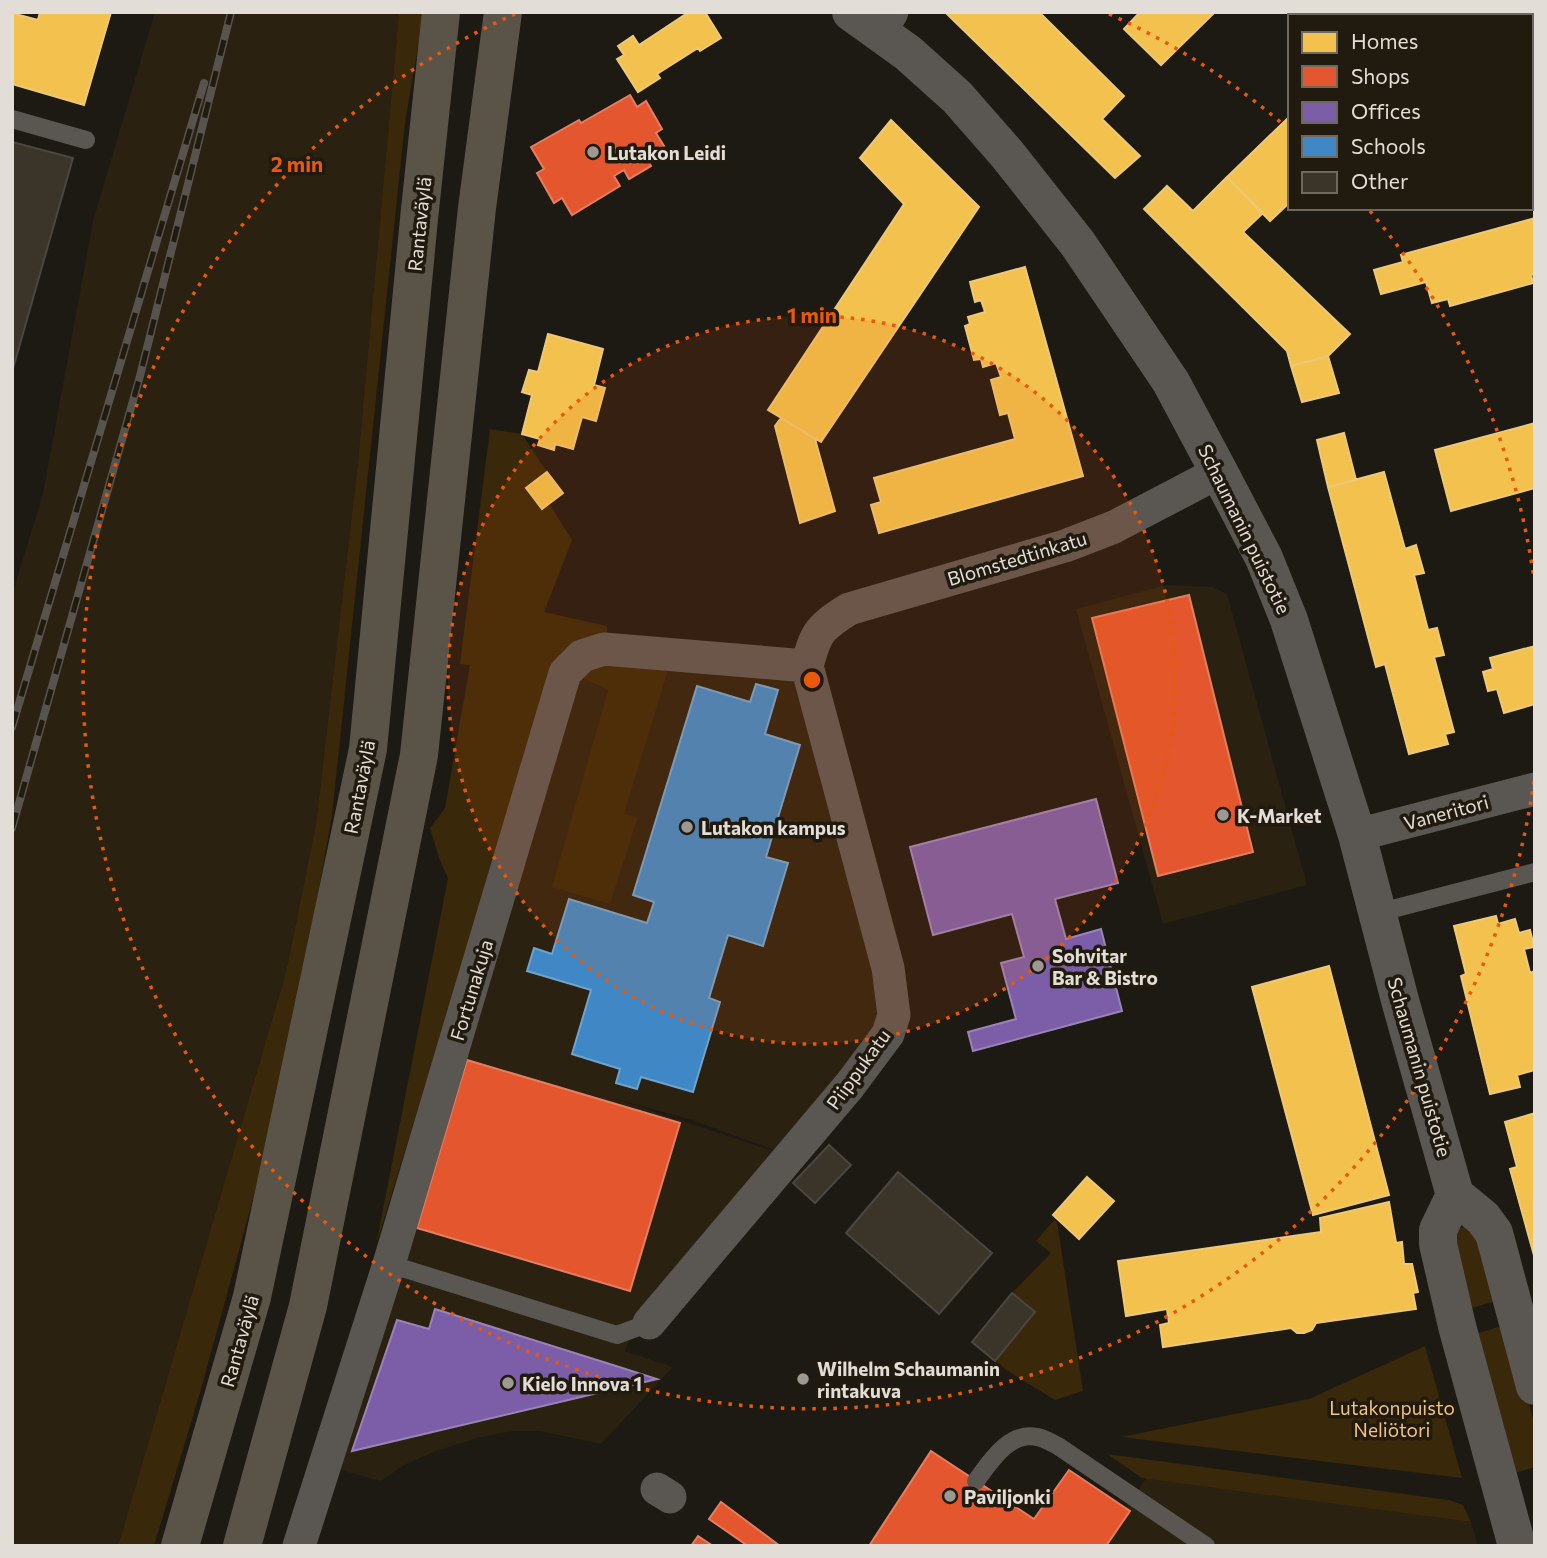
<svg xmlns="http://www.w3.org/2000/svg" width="1547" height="1558" viewBox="0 0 1547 1558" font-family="Commissioner,sans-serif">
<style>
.built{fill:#2b2111;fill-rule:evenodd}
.green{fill:#39280a}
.homes{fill:#f2c14e;stroke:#edc977;stroke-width:2}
.shops{fill:#e4572e;stroke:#e37f60;stroke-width:2}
.offices{fill:#7b5ea7;stroke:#9a84b5;stroke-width:2}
.schools{fill:#3f88c5;stroke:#70a2ca;stroke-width:2}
.building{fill:#3b3429;stroke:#4a4642;stroke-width:2}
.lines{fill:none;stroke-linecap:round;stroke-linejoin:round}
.lane{stroke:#5a5652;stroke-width:18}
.street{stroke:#5a5652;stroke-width:33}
.secondary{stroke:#5a5652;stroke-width:38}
.highway{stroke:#5a5348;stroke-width:38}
.rail-casing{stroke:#57544f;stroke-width:8}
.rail{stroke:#211a0f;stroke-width:5;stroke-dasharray:16;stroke-linecap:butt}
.ring{fill:none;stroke:#e8590c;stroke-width:3.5;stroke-dasharray:3.5 7}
.poi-dot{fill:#9d9892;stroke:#211a0f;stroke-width:2.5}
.labels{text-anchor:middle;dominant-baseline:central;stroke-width:7;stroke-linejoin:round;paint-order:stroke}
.poi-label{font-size:19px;font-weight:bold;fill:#e2ddd6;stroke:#211a0f;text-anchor:start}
.street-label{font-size:19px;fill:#e2ddd6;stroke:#211a0f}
.park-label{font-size:19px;fill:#f3c47f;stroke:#211a0f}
.centre{fill:#e8590c;stroke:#211a0f;stroke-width:3.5}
.ring-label{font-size:21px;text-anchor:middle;font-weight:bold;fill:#e8590c;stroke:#211a0f;stroke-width:7;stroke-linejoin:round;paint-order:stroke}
</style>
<rect width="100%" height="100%" fill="#1d1913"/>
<path class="built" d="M155 12H399L358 462 316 824 286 972 118 1546H12V594L43 494 93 221Z
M1166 585 1213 587 1227 594 1307 885 1163 924 1076 609Z
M593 663 803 678 887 1016 638 1315 625 1351 673 1367 601 1444 540 1431H513L477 1438 436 1451 404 1465 381 1481 337 1469 578 676ZM616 1099 692 1120 774 1150 773 1151Z
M931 1451 1034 1519 1069 1470 1125 1508 1147 1477 1471 1522 1478 1546H869Z"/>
<path class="green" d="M399 12H424L405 123 332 816 282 1093 200 1393 154 1546H118L286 972 316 824 358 462Z
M1522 12H1535V138L1531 136V16H1519Z
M490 429 522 434 547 472 527 488 542 508 550 505 572 540 544 612 607 626V636L554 667 376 1245 448 878 439 858 430 828 445 808 470 665 460 664Z
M593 663 669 667 624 814 638 817 610 904 552 887 608 690 578 676Z
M1054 1220 1057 1222 1083 1391 1055 1400 1000 1366 995 1361 1035 1312 1012 1293 1051 1253 1036 1241Z
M1466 1225 1478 1227 1502 1299 1462 1311 1453 1233Z
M1508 1324 1535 1426V1467L1505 1476 1469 1336Z
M1425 1346 1462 1478 1121 1437 1309 1399Z
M1107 1454 1449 1500 1463 1505 1471 1522 1142 1478Z"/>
<path class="homes" d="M40 12H111L84 105 12 84V13L38 20Z
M689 12H705L721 38 700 51 698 48 657 74 660 78 638 92 617 59 624 55 618 46 633 36 639 45Z
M945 12H1039L1124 96 1102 119 1140 156 1115 178Z
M1140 12H1215L1161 65 1124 29Z
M1290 116V202L1270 221 1227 177Z
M891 120 979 207 821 442 768 410 904 204 860 158Z
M1227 177 1263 213 1243 232 1350 334 1328 356 1291 366 1287 351 1144 209 1167 186 1193 211Z
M1535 218V274L1531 275 1533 283 1450 306 1448 299 1432 303 1426 282 1381 294 1374 270 1403 262 1401 255Z
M1025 267 1083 476 879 533 871 505 881 502 874 478 1015 439 1008 413 1000 415 991 380 1001 377 996 363 983 367 981 359 974 360 965 326 970 324 968 317 985 312 981 300 975 302 970 282Z
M548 334 603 349 594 385 605 388 596 421 582 417 573 449 555 444 554 450 538 445 540 439 522 434 532 395 522 392 529 370 538 372Z
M1328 356 1339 393 1302 402 1291 366Z
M781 418 815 439 835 511 800 523 775 426Z
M1535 423V488L1451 511 1435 450Z
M1344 433 1356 480 1328 487 1317 440Z
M547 472 563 493 542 509 526 488Z
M1384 472 1405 549 1416 545 1424 573 1414 575 1428 630 1437 628 1444 655 1434 657 1454 732 1445 734 1448 744 1409 754 1385 664 1376 667 1328 487Z
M1535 646V704L1504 713 1497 689 1488 691 1483 672 1493 669 1490 658Z
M1496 916 1498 924 1515 919 1519 933 1530 930 1534 947 1524 949 1530 973 1535 971V1070L1517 1075 1520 1087 1490 1094 1461 976 1466 974 1454 926Z
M1329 966 1389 1195 1313 1215 1252 987Z
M1535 1113V1259L1510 1169 1517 1167 1505 1122Z
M1087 1177 1114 1201 1079 1239 1053 1215Z
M1389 1202 1396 1243 1402 1242 1404 1264H1412L1418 1292 1413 1293 1416 1309 1316 1323 1312 1330 1304 1333H1297L1291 1328 1163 1347 1160 1325 1169 1323 1167 1309 1126 1316 1118 1261 1321 1232 1320 1218Z"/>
<path class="shops" d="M630 95 637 107 646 101 662 129 656 133 664 146 646 156 651 166 629 179 624 170 614 176 620 186 572 215 562 198 554 203 537 173 544 169 531 147 579 120 581 123Z
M1189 595 1253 852 1158 876 1092 618Z
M467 1060 680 1123 630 1291 417 1228Z
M931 1451 1034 1519 1069 1470 1130 1511 1106 1546H869Z
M721 1502 780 1546H748L709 1519Z
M698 1536 713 1546H691Z"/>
<path class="offices" d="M1096 799 1118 883 1055 899 1066 939 1101 929 1122 1011 973 1051 968 1032 1016 1019 1001 963 1024 957 1012 914 933 935 910 847Z
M435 1309 616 1366 657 1379 352 1451 397 1320 429 1329Z"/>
<path class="schools" d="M756 684 778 690 765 734 800 745 766 857 788 863 763 946 728 935 709 998 720 1002 693 1092 641 1077 637 1089 616 1083 620 1069 572 1054 591 990 527 971 534 948 552 954 569 899 647 923 654 902 633 895 697 686 750 702Z"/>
<path class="building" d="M12 142 73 158 12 372Z
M829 1145 851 1165 815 1203 793 1183Z
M898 1172 992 1253 939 1314 846 1233Z
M1012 1293 1035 1312 995 1361 972 1342Z"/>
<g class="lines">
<path class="lane" d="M12 119 86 140
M1377 913 1535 872
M389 1264 617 1335 649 1323
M976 1481C990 1462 1009 1431 1037 1437 1044 1438 1052 1443 1058 1446L1206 1546"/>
<path class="street" d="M879 34 892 12
M1357 835 1535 789
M649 1323 850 1085 888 1034 894 1015 888 968 807 666C816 632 819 628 849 609L1065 546 1114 527 1219 472
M657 1489 670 1497
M299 1546 389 1264 565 673 582 656 604 649 807 666"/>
<path class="secondary" d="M851 12 908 53 957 97 1007 154 1078 244 1171 382 1219 472 1264 558 1289 620 1357 835 1401 1004 1455 1195 1483 1218 1494 1233 1535 1386
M1455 1195 1438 1230V1244L1457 1326 1517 1546"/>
<path class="highway" d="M180 1546 252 1297 368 749 419 219 441 12
M242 1546 308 1306 419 755 477 208 503 12"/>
<defs>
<path id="rail" d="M12 727 204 83
M12 828 140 376 231 12"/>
</defs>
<use href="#rail" class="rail-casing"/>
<use href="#rail" class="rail"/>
</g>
<circle cx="812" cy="680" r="364" fill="#e8590c" fill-opacity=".12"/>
<g class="ring">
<circle cx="812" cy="680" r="364"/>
<path d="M1534 781A729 729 0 1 1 515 14M1109 14A729 729 0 0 1 1285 126M1370 211A729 729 0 0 1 1534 579"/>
</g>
<g class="poi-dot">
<circle cx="593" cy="152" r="7"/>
<circle cx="1223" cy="815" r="7"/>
<circle cx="687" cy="827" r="7"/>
<circle cx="1038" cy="966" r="7"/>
<circle cx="803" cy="1379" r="7"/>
<circle cx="508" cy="1383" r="7"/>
<circle cx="950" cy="1496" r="7"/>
</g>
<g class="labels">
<g class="poi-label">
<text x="607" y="152">Lutakon Leidi</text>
<text x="1237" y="815">K-Market</text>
<text x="701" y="827">Lutakon kampus</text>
<text x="1052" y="955">Sohvitar<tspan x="1052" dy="22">Bar &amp; Bistro</tspan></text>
<text x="817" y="1368">Wilhelm Schaumanin<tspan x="817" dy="22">rintakuva</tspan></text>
<text x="522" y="1383">Kielo Innova 1</text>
<text x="964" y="1496">Paviljonki</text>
</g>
<g class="street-label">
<text transform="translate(419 224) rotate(-84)">Rantaväylä</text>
<text transform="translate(1245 529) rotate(64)">Schaumanin puistotie</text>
<text transform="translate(1017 558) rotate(-17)">Blomstedtinkatu</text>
<text transform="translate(359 787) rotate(-79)">Rantaväylä</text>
<text transform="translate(1446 812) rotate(-15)">Vaneritori</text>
<text transform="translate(471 990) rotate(-73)">Fortunakuja</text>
<text transform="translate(1420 1067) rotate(74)">Schaumanin puistotie</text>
<text transform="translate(858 1069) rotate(-54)">Piippukatu</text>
<text transform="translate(239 1341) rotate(-74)">Rantaväylä</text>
</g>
<g class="park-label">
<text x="1392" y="1407">Lutakonpuisto<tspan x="1392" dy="22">Neliötori</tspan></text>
</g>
</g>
<circle cx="812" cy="680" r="10" class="centre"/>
<g class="ring-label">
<text x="297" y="172">2 min</text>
<text x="812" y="323">1 min</text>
</g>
<rect width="1547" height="1558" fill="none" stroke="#e2ddd6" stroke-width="28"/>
<rect x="1288" y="14" width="245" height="196" fill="#211a0f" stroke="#6e685f" stroke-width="2"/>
<rect x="1302" y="32" width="35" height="21" fill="#f2c14e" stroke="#6e685f" stroke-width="2"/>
<text x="1351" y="49" font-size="21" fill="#e2ddd6">Homes</text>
<rect x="1302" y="66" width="35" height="21" fill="#e4572e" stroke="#6e685f" stroke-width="2"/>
<text x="1351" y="84" font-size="21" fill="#e2ddd6">Shops</text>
<rect x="1302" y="102" width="35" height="21" fill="#7b5ea7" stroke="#6e685f" stroke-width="2"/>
<text x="1351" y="119" font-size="21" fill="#e2ddd6">Offices</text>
<rect x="1302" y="136" width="35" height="21" fill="#3f88c5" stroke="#6e685f" stroke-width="2"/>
<text x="1351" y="154" font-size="21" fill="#e2ddd6">Schools</text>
<rect x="1302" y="172" width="35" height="21" fill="#3b3429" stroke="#6e685f" stroke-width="2"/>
<text x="1351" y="189" font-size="21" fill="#e2ddd6">Other</text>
</svg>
